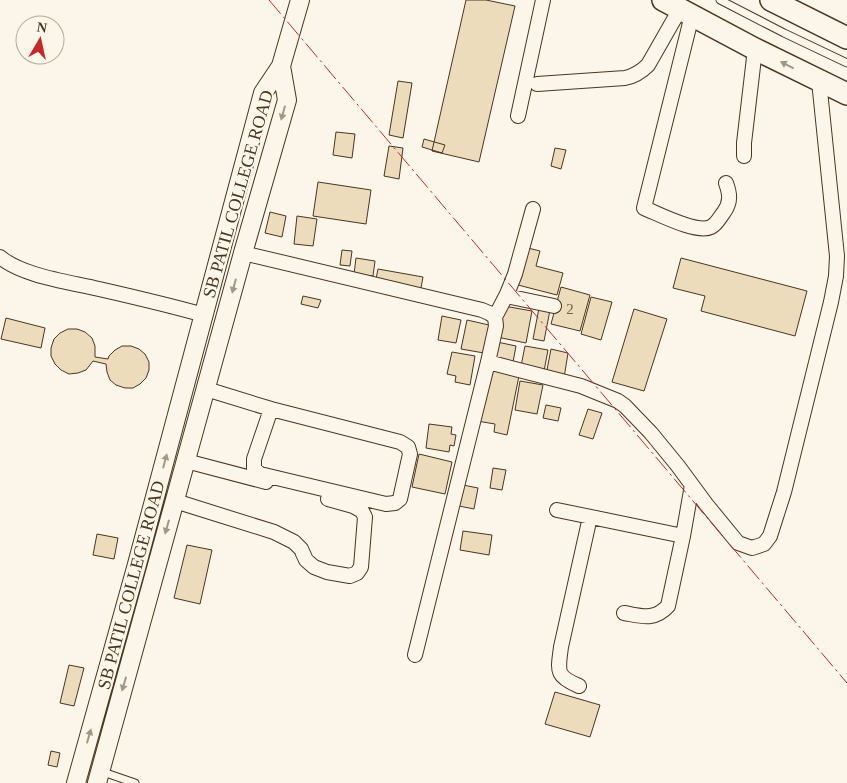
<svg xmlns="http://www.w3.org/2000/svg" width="847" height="783" viewBox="0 0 847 783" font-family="Georgia,serif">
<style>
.building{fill:#ecdcbc;stroke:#4a3520}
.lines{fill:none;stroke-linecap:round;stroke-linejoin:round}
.service-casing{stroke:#4a3520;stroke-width:9}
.minor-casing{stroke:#4a3520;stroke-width:16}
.tertiary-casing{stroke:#4a3520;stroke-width:20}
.primary-casing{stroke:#4a3520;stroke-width:24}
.service{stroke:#fbf6e9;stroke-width:7}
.minor{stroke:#fbf6e9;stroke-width:14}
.tertiary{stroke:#fbf6e9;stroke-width:18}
.primary{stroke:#fbf6e9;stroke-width:21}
.power{stroke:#c62828;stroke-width:1;stroke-dasharray:18 4 2.5 4;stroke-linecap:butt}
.oneway{fill:#a29684}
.labels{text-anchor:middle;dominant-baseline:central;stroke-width:4;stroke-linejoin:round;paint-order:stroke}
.number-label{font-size:15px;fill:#725f47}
.street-label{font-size:18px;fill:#4a3520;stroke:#fbf6e9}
</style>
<rect width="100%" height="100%" fill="#fbf6e9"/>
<path class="building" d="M466 0H486L515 6 479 162 432 151Z
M398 81 412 83 403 138 389 135Z
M336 132 355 134 352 158 333 155Z
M424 139 445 145 442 153 422 147Z
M389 146 403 148 399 179 384 176Z
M555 148 566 150 561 169 551 166Z
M318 182 371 190 366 224 313 216Z
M270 212 286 216 282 237 265 233Z
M297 216 317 219 313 246 294 244Z
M524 247 540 251 536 266 563 273 557 295 514 284Z
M342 250 352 251 350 266 340 265Z
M356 258 375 261 373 276 354 274Z
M681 258 807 291 795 336 701 311 705 296 673 288Z
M378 269 423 277 420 293 375 284Z
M561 287 590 295 580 331 551 324Z
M303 296 321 300 318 308 301 304Z
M591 297 612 302 601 340 581 334Z
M504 306 532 311 526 343 497 337Z
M539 308 550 310 544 341 533 339Z
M634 309 667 319 644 391 612 382Z
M442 316 461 320 456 343 438 340Z
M6 318 45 328 41 348 1 339Z
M467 320 489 325 484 353 461 349Z
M68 329H77L85 332 92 338 95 346V357L108 359 109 356 115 350 122 346H131L139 349 145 354 149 362V370L146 378 140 384 133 388H125L116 385 110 380 107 372 106 364 93 361 86 370 78 373 69 374 61 370 55 364 51 356V348L54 339 60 333Z
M497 342 516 346 513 362 494 358Z
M525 346 548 350 544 371 521 366Z
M551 349 568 353 564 378 546 375Z
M452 352 475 356 470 385 455 382 456 376 447 374Z
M487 369 519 376 507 435 494 432 495 424 477 421Z
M520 381 543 385 537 414 515 410Z
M546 405 561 408 558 421 543 418Z
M588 409 602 413 593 439 579 435Z
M429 424 452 427 451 434 456 435 454 446 450 445 449 452 426 448Z
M419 454 452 462 445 494 412 487Z
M493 468 506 470 502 490 490 488Z
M458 484 478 488 474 509 454 505Z
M463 531 492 535 489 555 460 550Z
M97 534 118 538 114 559 93 555Z
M187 545 212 550 200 604 174 598Z
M69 665 84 668 74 706 60 703Z
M555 692 600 705 590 737 545 724Z
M51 751 60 753 57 767 48 765Z"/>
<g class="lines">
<defs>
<path id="service" d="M720 0 784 33 847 63
M100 771 135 783"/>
<path id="minor" d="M692 15 644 208C659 214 697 234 711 227 717 224 720 217 724 212 731 202 730 194 726 183
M537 84 625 78C635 76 641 72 648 65L680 9
M518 116 543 0
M744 156V143L755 49
M243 253 482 310 489 313 495 317 496 326 488 362 415 655
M0 257C22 276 70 282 99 289 134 297 169 305 204 315
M506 296 554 306
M495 317 507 294 515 274 533 209
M488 362 581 386 618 401 625 406 651 433 678 466 706 504 738 543 752 548 764 544 770 536 784 492 831 302 836 276 837 256 819 81
M206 389 271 409 400 442 408 447 410 454 400 499 395 503 386 504 260 474 254 469V459L271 409
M186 461 266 482
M175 501 274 532 294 542 301 549 306 560 314 567 327 572 350 576 357 573 361 567 365 517 362 511 353 506 328 499
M557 510 683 536
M624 613C642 616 654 621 668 606L683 536 692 485
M579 686C555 676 558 671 561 647L590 517"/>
<path id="tertiary" d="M76 783 136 568 263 93 281 66 300 0
M97 783 243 253 287 100 281 66"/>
<path id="primary" d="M663 0 755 49 847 94
M771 0 847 38"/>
</defs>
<use href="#service" class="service-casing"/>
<use href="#minor" class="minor-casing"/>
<use href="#tertiary" class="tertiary-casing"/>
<use href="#primary" class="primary-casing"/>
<use href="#service" class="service"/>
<use href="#minor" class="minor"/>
<use href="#tertiary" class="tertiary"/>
<use href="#primary" class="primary"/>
<path class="power" d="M269 0 847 683"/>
</g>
<defs><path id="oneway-solid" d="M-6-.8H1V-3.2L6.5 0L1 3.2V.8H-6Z" transform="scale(1.25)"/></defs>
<g class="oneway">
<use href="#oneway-solid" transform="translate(787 65) rotate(-153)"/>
<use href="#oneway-solid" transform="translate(283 113) rotate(106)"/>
<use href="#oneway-solid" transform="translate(234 286) rotate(105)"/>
<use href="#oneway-solid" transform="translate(165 461) rotate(-75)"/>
<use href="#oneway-solid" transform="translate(167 527) rotate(106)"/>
<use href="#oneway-solid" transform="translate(124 684) rotate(106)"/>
<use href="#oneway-solid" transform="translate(89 736) rotate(-74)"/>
</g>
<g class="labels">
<g class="number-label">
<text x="570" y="309">2</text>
</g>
<g class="street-label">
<text transform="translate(238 194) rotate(-74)">SB PATIL COLLEGE ROAD</text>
<text transform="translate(131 585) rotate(-75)">SB PATIL COLLEGE ROAD</text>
</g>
</g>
<g transform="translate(40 40) rotate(9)"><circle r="24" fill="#fbf6e9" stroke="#b4a999"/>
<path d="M0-4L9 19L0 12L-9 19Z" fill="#c62828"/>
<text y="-8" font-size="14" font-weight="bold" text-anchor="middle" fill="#4a3520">N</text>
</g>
</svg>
